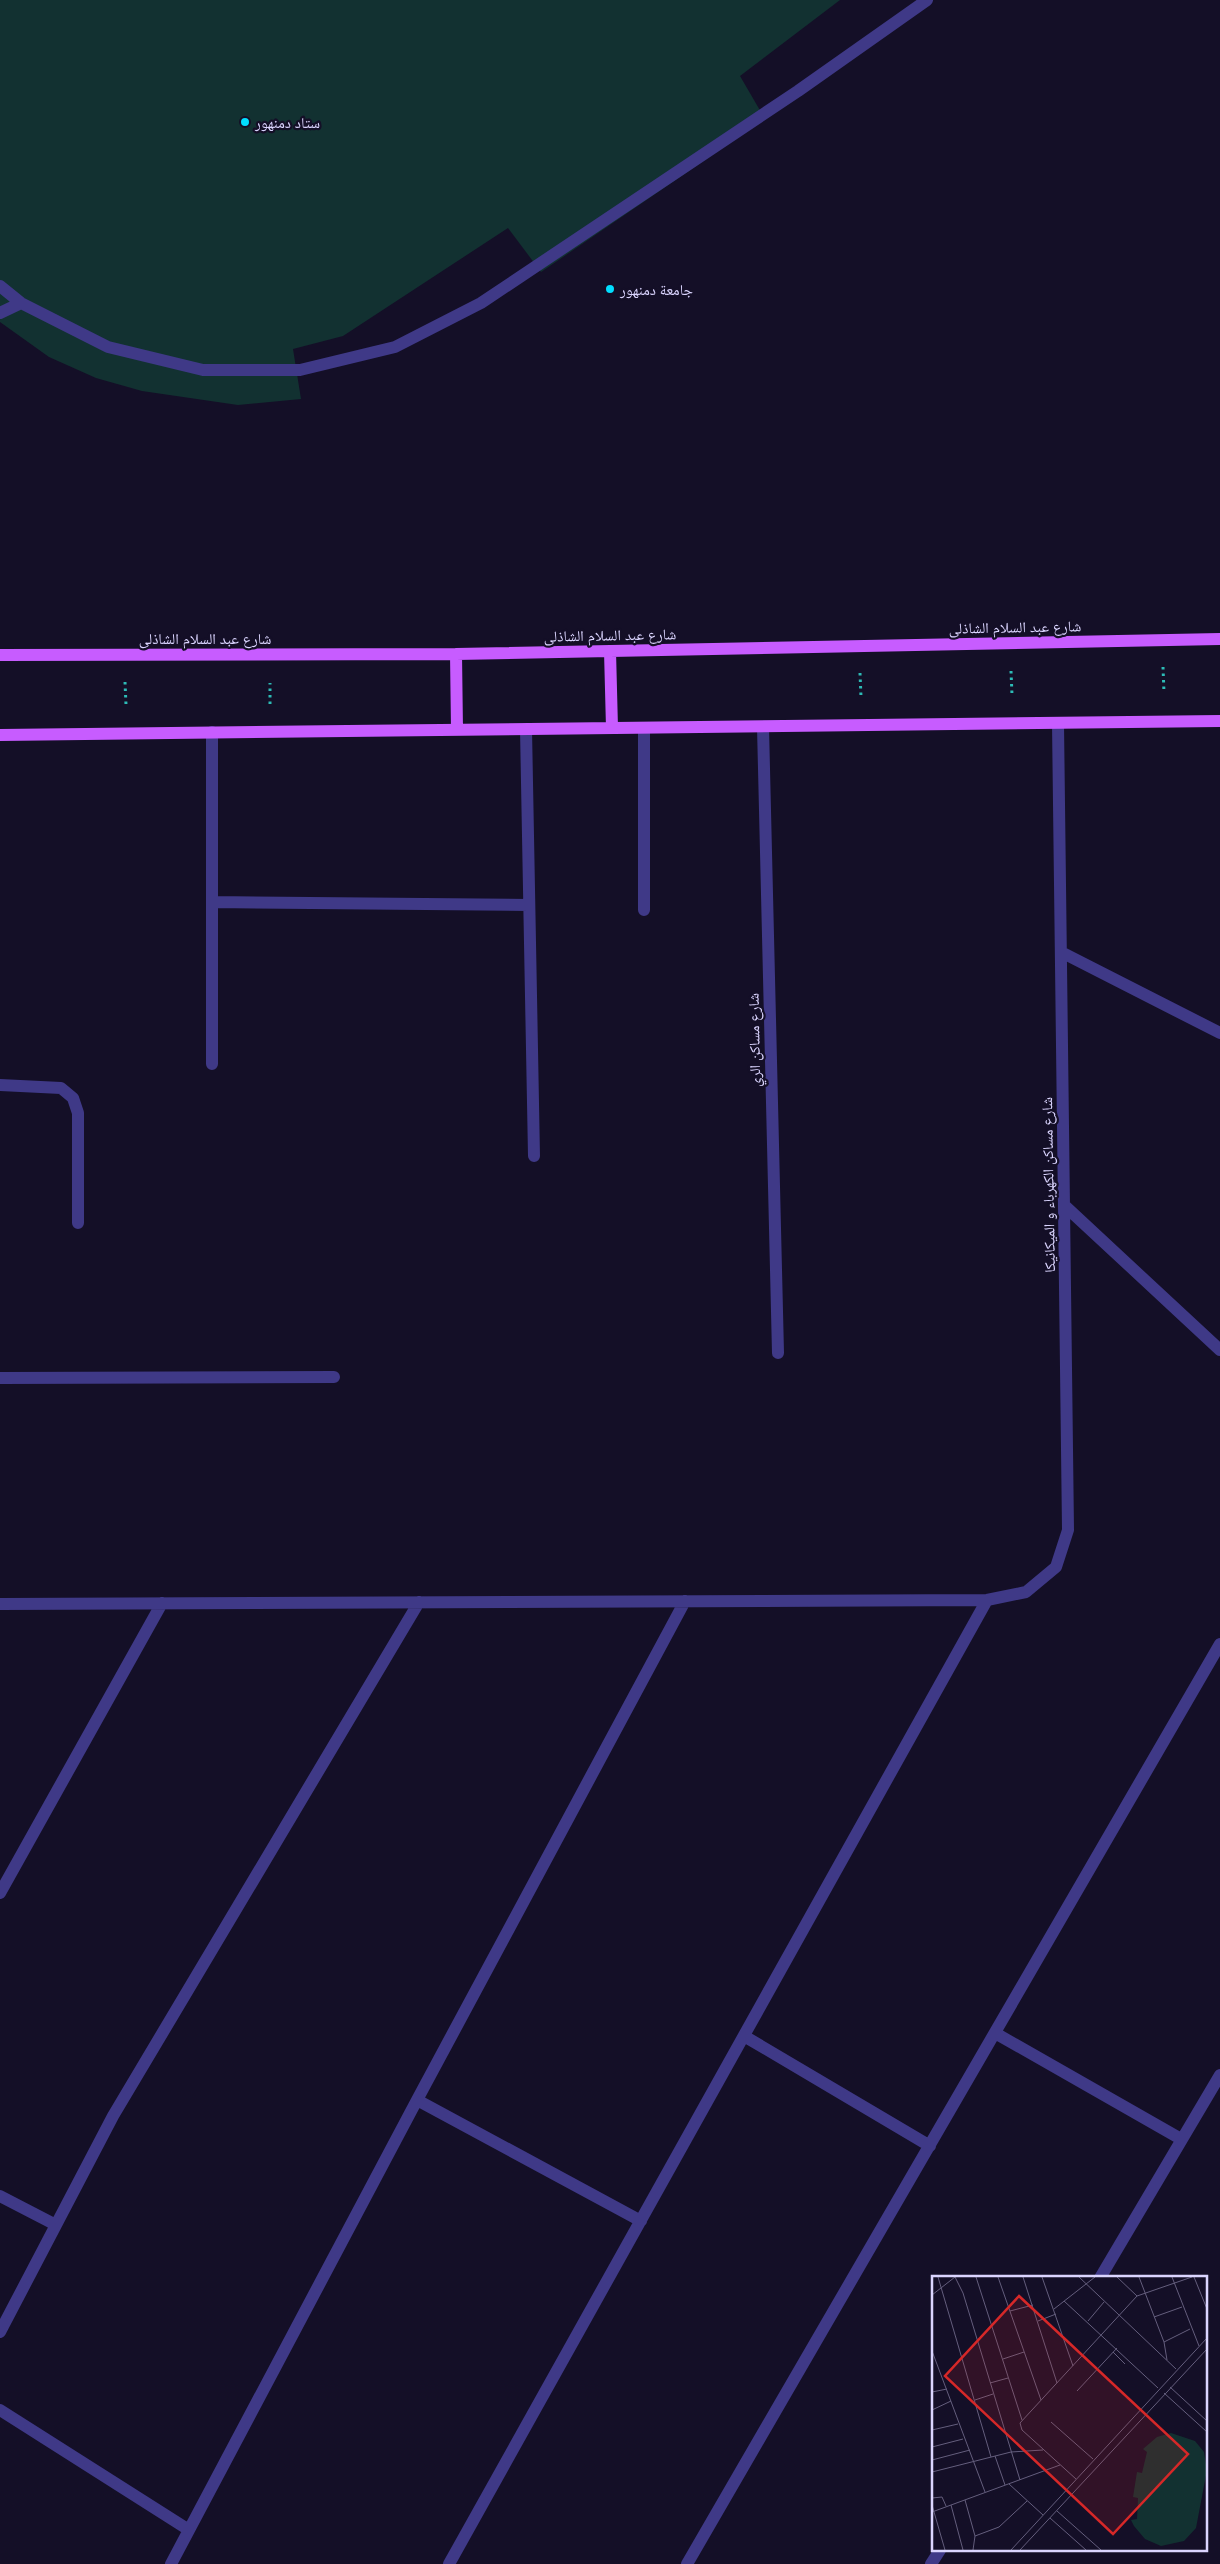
<svg xmlns="http://www.w3.org/2000/svg" width="1220" height="2564" viewBox="0 0 1220 2564" font-family="Mulish,'Noto Naskh Arabic',sans-serif">
<style>
.green{fill:#123131}
.lines{fill:none;stroke-linecap:round;stroke-linejoin:round}
.path{stroke:#2dbbb6;stroke-width:3;stroke-dasharray:2.5 4;stroke-linecap:butt}
.lane{stroke:#3f3987;stroke-width:12}
.street{stroke:#3f3987;stroke-width:12}
.primary{stroke:#c75cff;stroke-width:12}
.poi-dot{fill:#01deff;stroke:#140f27;stroke-width:2}
.labels{text-anchor:middle;dominant-baseline:central;stroke-width:4.5;stroke-linejoin:round;paint-order:stroke}
.poi-label{font-size:15px;fill:#dbd5ff;stroke:#140f27;text-anchor:start}
.street-label{font-size:15px;fill:#dbd5ff;stroke:#140f27}
.inset-road{fill:none;stroke:#645e7d;stroke-width:1}
.view{fill:#d62828;fill-opacity:0.15;stroke:#d62828;stroke-width:2.5}
.inset-edge{fill:none;stroke:#dbd5ff;stroke-width:2.5}
</style>
<rect width="100%" height="100%" fill="#140f27"/>
<path class="green" d="M0 0H840L740 76 765 119 541 272 508 228 343 336 293 349 301 399 238 405 142 391 96 378 49 357 0 322Z"/>
<g class="lines">
<path class="path" d="M1163 667 1164 693
M1011 671 1012 695
M860 673 861 697
M125 682 126 705
M270 704V683"/>
<path class="lane" d="M0 286 21 303 108 347 203 370H300L395 347 481 303 798 91 927 0
M0 313 21 303
M644 728V910
M526 729 534 1156
M212 902 529 905
M212 1064V732
M0 1085 61 1088 73 1098 78 1113V1223"/>
<path class="street" d="M763 727 778 1353
M1061 952 1220 1033
M1065 1206 1220 1350
M0 1378 334 1377
M0 1604 987 1600 1026 1592 1056 1567 1068 1530 1058 723
M0 1893 162 1603
M995 2033 1181 2139
M744 2036 930 2146
M417 2100 641 2221
M0 2196 56 2225
M1100 2278 1220 2075
M0 2332 113 2116 419 1602
M0 2410 189 2530
M171 2564 417 2100 685 1601
M449 2564 987 1600
M687 2564 1220 1644
M931 2564 940 2550"/>
<path class="primary" d="M610 651 612 728
M456 654 457 730
M0 655 456 654 1220 639
M0 735 1220 721"/>
</g>
<g class="poi-dot">
<circle cx="245" cy="122" r="5"/>
<circle cx="610" cy="289" r="5"/>
</g>
<g class="labels">
<g class="poi-label">
<text x="255" y="122">ستاد دمنهور</text>
<text x="620" y="289">جامعة دمنهور</text>
</g>
<g class="street-label">
<text transform="translate(1015 627) rotate(-1)">شارع عبد السلام الشاذلى</text>
<text transform="translate(610 635) rotate(-1)">شارع عبد السلام الشاذلى</text>
<text x="205" y="638">شارع عبد السلام الشاذلى</text>
<text transform="translate(754 1040) rotate(-91)">شارع مساكن الري</text>
<text transform="translate(1048 1185) rotate(-91)">شارع مساكن الكهرباء و الميكانيكا</text>
</g>
</g>
<g transform="translate(932 2276)">
<rect width="275" height="275" fill="#140f27"/>
<path d="M239 157 263 165 272 176 275 194 264 252 252 265 229 270 213 263 202 250 199 244 205 243 206 222 201 221 205 196 210 197 215 176 211 173 225 161Z" fill="#123131"/>
<path class="inset-road" d="M6 1 59 181M23 1 31 17 88 204M44 1 90 144M66 1 109 124M91 1 125 107M110 1 141 90M147 1 244 93M185 1 205 20M207 1 232 66 235 84M240 1 267 70M262 1 275 33M0 19 23 1M132 25 226 112M122 33 163 1M78 35 101 29M222 41 250 31M106 45 124 38M156 45 172 26M232 66 258 53M0 75 53 216M181 76 193 88M71 83 92 76M58 107 76 102M238 111 275 145M145 115 185 72M0 116 15 113M232 117 275 156M43 124 61 118M0 134 19 125M119 146 161 183M0 154 26 148M0 171 31 163M63 180 73 209M0 184 38 174M0 196 79 176 111 174M144 203 90 154 88 147 205 20 260 1M77 208 111 239M0 222 10 221 14 230M33 224 43 260 41 274M0 229 13 274M19 229 31 274M125 235 169 274M0 236 128 189M118 242 154 274M43 260 67 251 95 225M79 274 275 62M88 274 275 73"/>
<path class="view" d="M87 20 256 178 181 258 13 100Z"/>
<rect width="275" height="275" class="inset-edge"/>
</g>
</svg>
